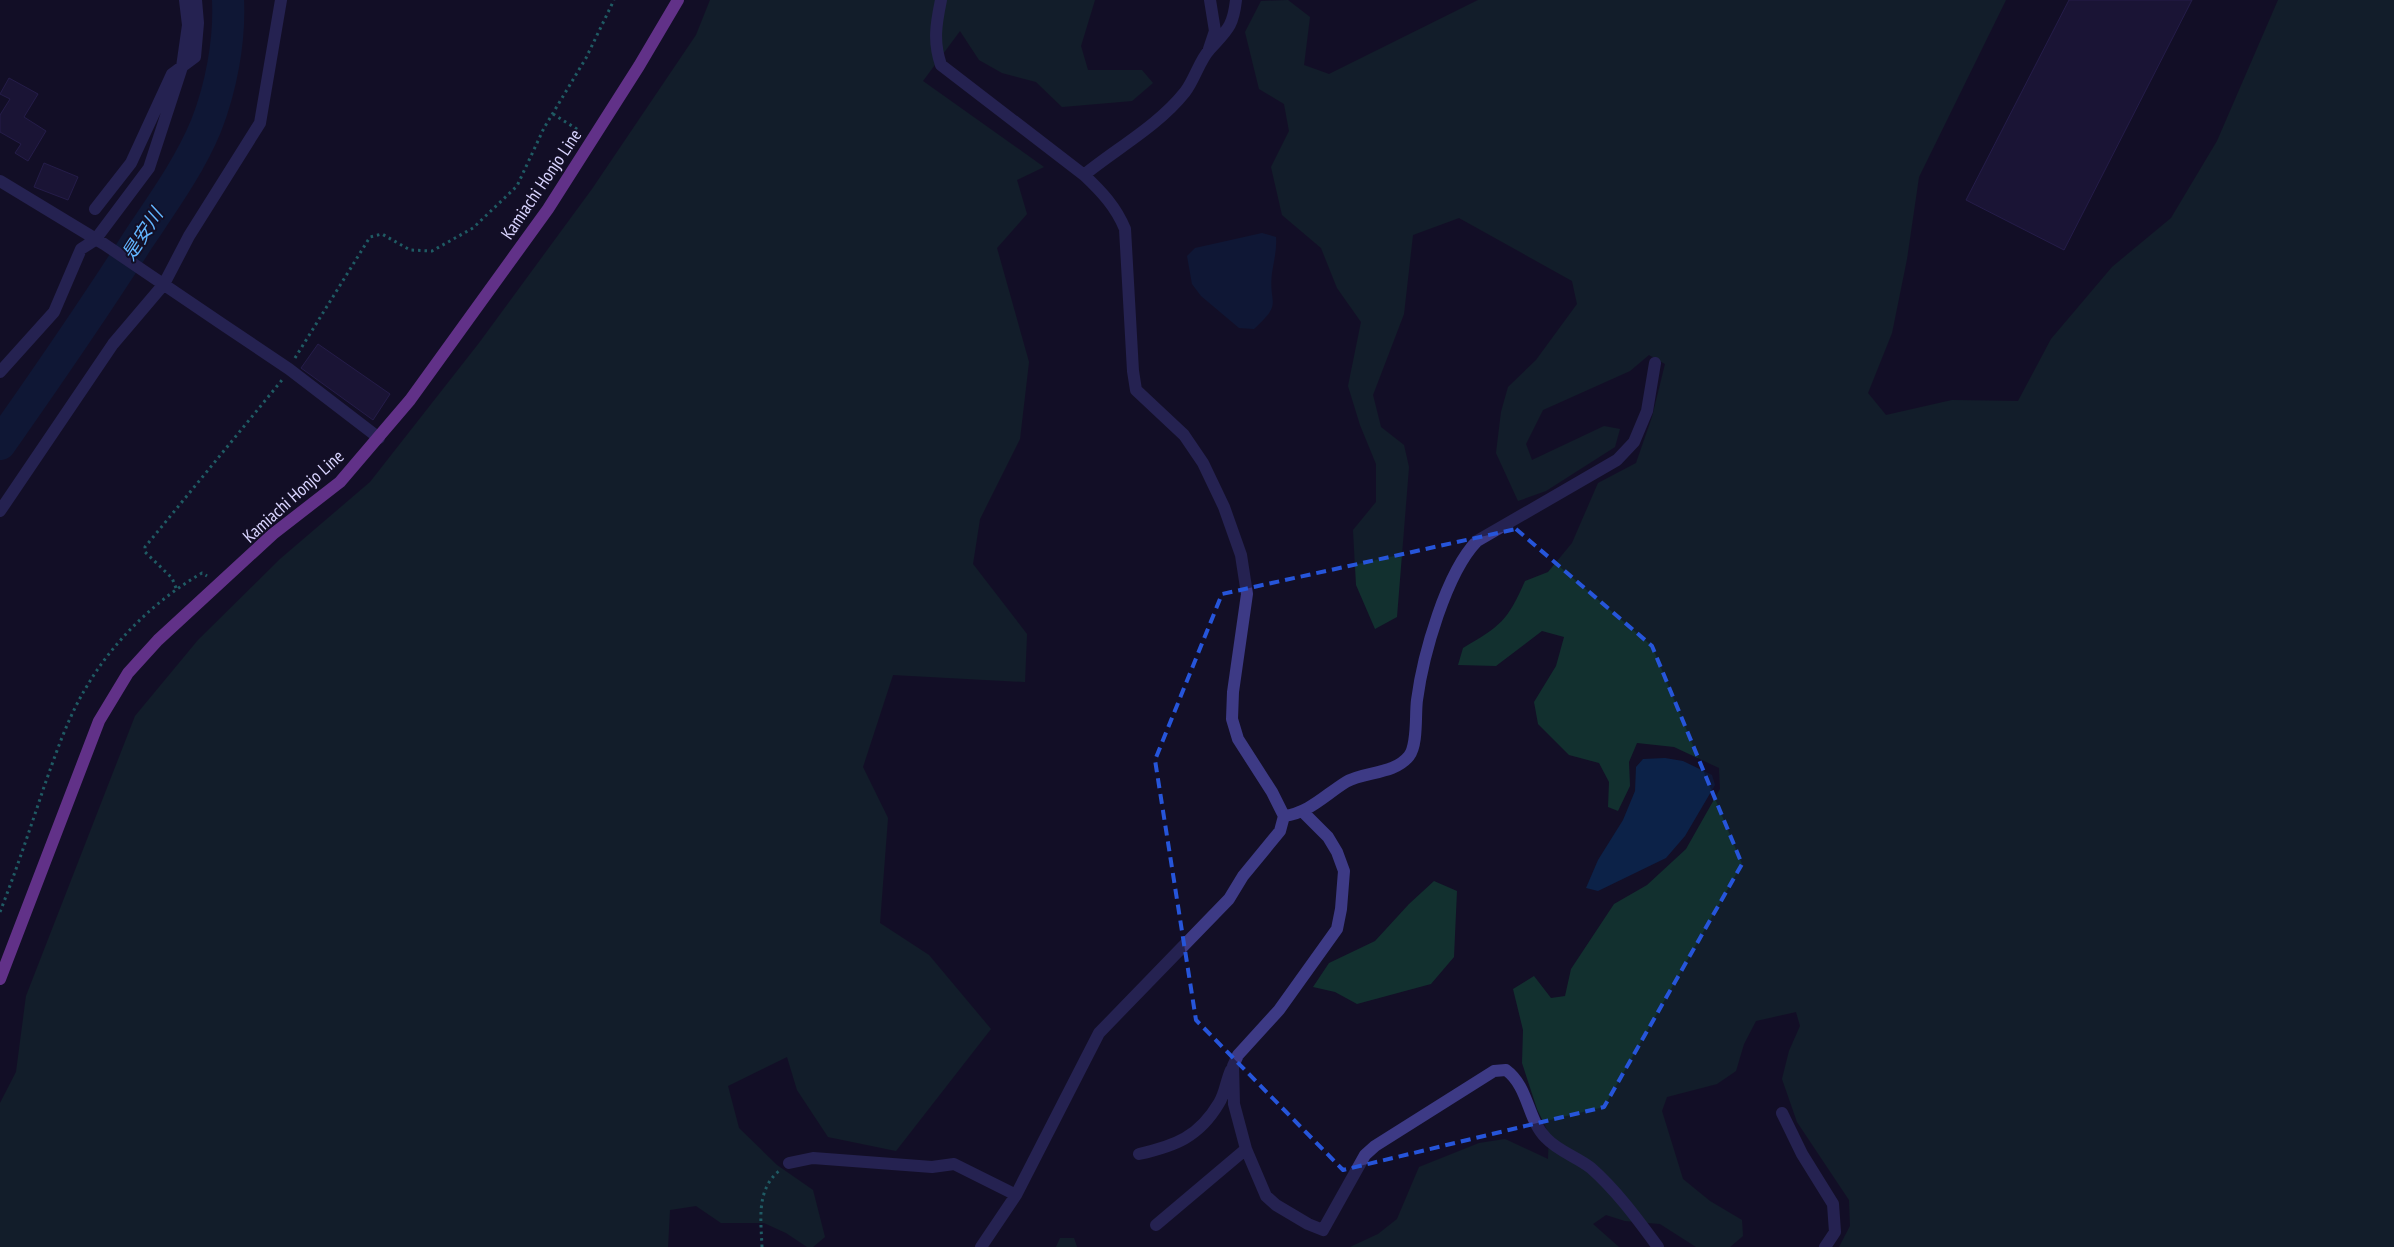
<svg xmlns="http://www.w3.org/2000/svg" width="2394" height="1247" viewBox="0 0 2394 1247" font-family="'PT Sans Narrow','Noto Sans JP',sans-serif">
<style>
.green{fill:#12302f}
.water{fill:#0c2248}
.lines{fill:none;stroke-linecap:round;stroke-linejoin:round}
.river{stroke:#0c2248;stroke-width:32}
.building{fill:#241b47;stroke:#3b2d73}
.path{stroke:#2fb8b0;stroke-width:3;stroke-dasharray:2.5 4;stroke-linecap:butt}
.minor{stroke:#3d3a85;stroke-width:12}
.major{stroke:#c25bff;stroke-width:12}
.marked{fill:none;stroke:#2655da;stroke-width:4;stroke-dasharray:10 6;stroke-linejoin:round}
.labels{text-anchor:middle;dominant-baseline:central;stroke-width:4;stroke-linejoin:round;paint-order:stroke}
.street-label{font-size:18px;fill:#d9d4ff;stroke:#130f26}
.water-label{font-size:19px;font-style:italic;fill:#62b6ff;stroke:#130f26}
</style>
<rect width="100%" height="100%" fill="#130f26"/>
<path class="green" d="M710 0H1095L1081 46 1088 70H1142L1153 83 1132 101 1062 107 1036 82 1002 73 979 60 960 31 923 81 1044 167 1017 180 1027 214 997 248 1029 362 1020 439 980 519 973 564 1027 634 1025 682 893 675 863 767 888 818 880 923 929 955 991 1029 896 1151 828 1137 797 1090 787 1057 728 1086 739 1128 777 1165 813 1190 825 1237 813 1247H807L786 1233 764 1223H721L696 1206 670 1210 668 1247H0V1103L16 1072 26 996 135 716 198 640 280 559 370 482 479 343 592 189 696 35Z
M1288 0 1310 17 1304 65 1329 74 1478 0H2006L1919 177 1907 259 1892 333 1868 393 1886 415 1952 400 2018 401 2051 339 2112 267 2171 218 2217 141 2278 0H2394V1247H1839L1850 1226 1849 1200 1797 1122 1782 1079 1789 1051 1800 1026 1796 1012 1756 1021 1744 1044 1736 1071 1717 1084 1667 1097 1662 1111 1683 1179 1710 1201 1742 1220 1743 1236 1730 1247H1696L1660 1224 1625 1221 1606 1215 1593 1224 1619 1247H1350L1378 1234 1397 1219 1419 1167 1479 1143 1505 1139 1548 1159 1549 1134 1537 1109 1522 1063 1523 1030 1513 989 1534 976 1551 998 1565 996 1571 969 1614 904 1647 885 1686 849 1720 789 1719 768 1674 747 1637 743 1629 762 1630 786 1618 811 1608 807 1609 782 1599 763 1569 755 1538 724 1534 702 1556 666 1564 637 1542 631 1496 666 1458 665 1463 648C1500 626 1507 622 1525 581L1548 572 1572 543 1598 483 1636 463 1652 417 1665 364 1649 355 1630 371 1543 410 1526 444 1532 460 1604 426 1620 429 1615 447 1546 491 1518 501 1496 453 1501 412 1508 387 1536 360 1577 304 1572 281 1459 218 1413 235 1404 314 1373 395 1381 427 1404 445 1409 467 1397 617 1375 629 1356 585 1353 530 1376 502V464L1360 425 1348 386 1361 322 1337 288 1321 248 1282 215 1271 167 1289 131 1284 104 1259 89 1245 32 1261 1Z
M1434 881 1457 891 1454 957 1431 984 1357 1004 1335 992 1313 987 1329 963 1375 941 1409 904Z
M1060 1238H1074L1077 1247H1056Z"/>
<path class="water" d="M1262 233 1276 237C1277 249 1274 260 1272 273 1268 305 1284 302 1254 329L1239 328 1201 296 1192 284 1187 256 1195 248Z
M1665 758 1683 761 1712 775 1715 785 1685 836 1666 858 1598 891 1586 888 1598 860 1623 820 1635 791 1636 767 1643 759Z"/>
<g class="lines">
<path class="river" d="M0 444C47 377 94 309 138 240 162 204 189 167 206 126 221 88 230 41 228 0"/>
</g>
<path class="building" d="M2069 0H2192L2064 250 1966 200Z
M9 78 38 94 24 117 46 131 28 161 15 153 21 144 0 132V115L10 99 0 94Z
M44 163 78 177 68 200 34 187Z
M318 344 390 394 373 420 301 368Z"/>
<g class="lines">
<path class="path" d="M553 114 580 131
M295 358 370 237 382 234 410 250 432 251 473 228 517 186 544 128 586 58 614 0
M176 588 172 578 145 552V547L282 380
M0 912C16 871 30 829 44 787 56 753 68 717 87 686 114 640 157 599 202 573L207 576
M762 1247C761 1220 756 1190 779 1171"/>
<path class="minor" d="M941 0C936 24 933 42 941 65L1084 175C1102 192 1116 207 1125 229L1133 371 1136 390 1184 435 1203 463 1224 507 1241 555 1247 594 1233 692 1232 719 1238 739 1272 792 1284 816 1280 831 1243 876 1229 899 1099 1033 1016 1195 981 1247
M1209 49 1215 31 1210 0
M1084 175C1117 148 1158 126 1185 92 1195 79 1199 61 1210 49 1227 30 1233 27 1236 0
M0 181 104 244 222 324 289 369 379 438
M95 209 131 163 172 74 195 57 198 23 196 0
M0 372 54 312 81 249 95 240 149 168 182 67 188 25 185 0
M0 511 113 344 164 284 189 236 260 123 281 0
M1304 813 1328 837 1337 852 1344 871 1341 909 1337 929 1279 1010 1238 1055 1233 1066 1234 1104 1246 1149 1266 1196 1276 1205 1308 1224 1323 1230 1365 1155 1375 1146 1494 1071 1506 1070C1529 1087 1527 1119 1546 1138 1558 1151 1577 1157 1591 1168 1617 1191 1638 1220 1658 1247
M1284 816C1309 813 1325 795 1346 782 1364 771 1394 775 1409 756 1418 745 1415 714 1417 700 1423 655 1446 573 1477 541L1617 460 1634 442 1647 411 1655 363
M1782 1113 1802 1154 1833 1204 1835 1232 1825 1247
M1139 1154C1175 1146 1199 1137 1219 1103 1225 1094 1226 1081 1231 1070
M789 1163 813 1158 932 1167 954 1164 1016 1195
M1156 1225 1246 1149"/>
<path class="major" d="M0 979 99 721 128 673 158 640 273 534 340 482 410 400 548 209 639 66 678 0"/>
</g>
<path d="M0 0H2394V1247H0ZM1516 529 1652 646 1742 864 1604 1107 1343 1170 1196 1020 1155 760 1222 594Z" fill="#130f26" fill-opacity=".55" fill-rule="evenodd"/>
<path class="marked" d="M1516 529 1652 646 1742 864 1604 1107 1343 1170 1196 1020 1155 760 1222 594Z"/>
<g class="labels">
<g class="street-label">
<text transform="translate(541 184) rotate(-56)">Kamiachi Honjo Line</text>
<text transform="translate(293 496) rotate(-42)">Kamiachi Honjo Line</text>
</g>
<g class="water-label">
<text transform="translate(142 234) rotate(-57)">是安川</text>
</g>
</g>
</svg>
